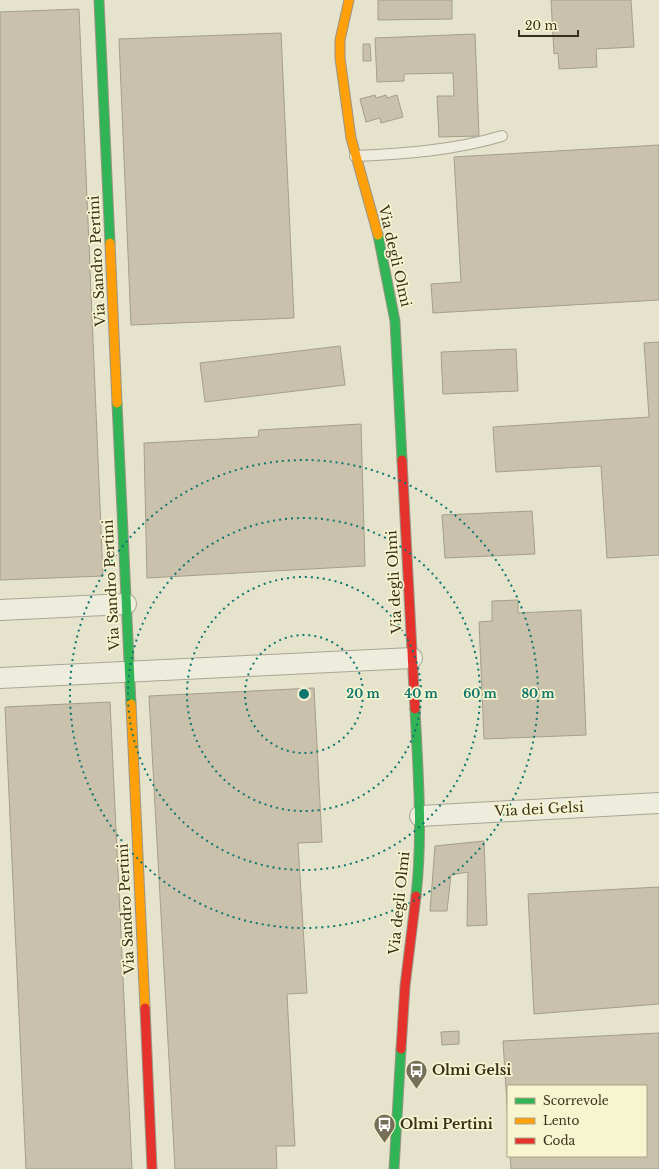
<svg xmlns="http://www.w3.org/2000/svg" width="659" height="1169" viewBox="0 0 659 1169" font-family="'Libre Baskerville',serif">
<style>
.building{fill:#c9c1ac;stroke:#a59e8a}
.lines{fill:none;stroke-linecap:round;stroke-linejoin:round}
.lane-casing{stroke:#aaa695;stroke-width:12}
.street-casing{stroke:#aaa695;stroke-width:22}
.fast-casing{stroke:#999585;stroke-width:11}
.slow-casing{stroke:#999585;stroke-width:11}
.jam-casing{stroke:#999585;stroke-width:11}
.lane{stroke:#edecdd;stroke-width:10}
.street{stroke:#edecdd;stroke-width:20}
.fast{stroke:#30b455;stroke-width:9}
.slow{stroke:#ff9f0a;stroke-width:9}
.jam{stroke:#e5322d;stroke-width:9}
.ring{fill:none;stroke:#0f766e;stroke-width:2;stroke-dasharray:2 4}
.labels{text-anchor:middle;dominant-baseline:central;stroke-width:3.5;stroke-linejoin:round;paint-order:stroke}
.street-label{font-size:14px;fill:#39301c;stroke:#f7f4d0}
.poi-label{font-size:14px;font-weight:bold;fill:#39301c;stroke:#f7f4d0;text-anchor:start}
.centre{fill:#0f766e;stroke:#f7f4d0;stroke-width:2}
.ring-label{font-size:12px;text-anchor:middle;font-weight:bold;fill:#0f766e;stroke:#f7f4d0;stroke-width:3.5;stroke-linejoin:round;paint-order:stroke}
</style>
<rect width="100%" height="100%" fill="#e5e3cb"/>
<path class="building" d="M378 0H452V19L378 20Z
M551 0H631L634 47 596 49 597 67 559 69 558 53 554 54Z
M79 9 103 576 0 580V12Z
M281 33 294 318 131 325 119 39Z
M475 34 479 136 439 137 437 96H454L453 73 404 74V81L377 82 375 38Z
M363 44H370L371 61H363Z
M375 95 376 98 386 95 387 98 397 95 403 117 381 123 380 118 366 122 360 99Z
M659 145V300L433 313 431 284 461 282 454 157Z
M659 342V555L607 558 601 466 496 472 493 427 649 417 644 343Z
M340 346 345 385 205 402 200 363Z
M516 349 518 391 443 394 441 352Z
M361 424 365 566 147 578 144 443 258 437 259 430Z
M532 511 535 554 445 558 442 515Z
M518 600V613L581 610 586 735 484 739 479 622 492 621V601Z
M314 688 322 842 298 843 307 993 287 994 295 1146H276L277 1169H175L149 696Z
M110 702 132 1169H26L5 707Z
M484 841 487 925 467 926 468 872 451 875 447 911H430L435 846Z
M659 887V1004L534 1014 528 894Z
M459 1031V1044L442 1045 441 1032Z
M659 1033V1169H511L510 1156H646V1086H508V1120L503 1041Z"/>
<g class="lines">
<defs>
<path id="lane" d="M355 156C405 154 455 150 502 136"/>
<path id="street" d="M0 610 126 604
M0 678 412 658
M420 816 659 803"/>
<path id="fast" d="M99 0 110 243
M378 235 395 321 402 460
M117 403 131 704
M415 709C418 771 423 834 416 896
M394 1169 401 1049"/>
<path id="slow" d="M349 0 340 40V58L351 138 378 235
M110 243 117 403
M131 704 145 1008"/>
<path id="jam" d="M402 460 415 709
M145 1008 152 1169
M401 1049 405 986 416 896"/>
</defs>
<use href="#lane" class="lane-casing"/>
<use href="#street" class="street-casing"/>
<use href="#fast" class="fast-casing"/>
<use href="#slow" class="slow-casing"/>
<use href="#jam" class="jam-casing"/>
<use href="#lane" class="lane"/>
<use href="#street" class="street"/>
<use href="#fast" class="fast"/>
<use href="#slow" class="slow"/>
<use href="#jam" class="jam"/>
</g>
<g class="ring">
<circle cx="304" cy="694" r="59"/>
<circle cx="304" cy="694" r="117"/>
<circle cx="304" cy="694" r="176"/>
<circle cx="304" cy="694" r="234"/>
</g>
<defs>
<symbol id="bus-pin" viewBox="-11 -11 22 30"><path d="M0 17L-7.5 6A9.5 9.5 0 1 1 7.5 6Z" fill="#756f59" stroke="#f7f4d0"/><path d="M-5-6H5V4H4V6H2V4H-2V6H-4V4H-5ZM-3.5-4V0h7V-4ZM-3.5 1.2v1.5H-2V1.2ZM2 1.2v1.5H3.5V1.2Z" fill="#fff"/></symbol>
</defs>
<g fill-rule="evenodd">
<use href="#bus-pin" x="404" y="1058" width="25" height="34"/>
<use href="#bus-pin" x="372" y="1112" width="25" height="34"/>
</g>
<g class="labels">
<g class="street-label">
<text transform="translate(395 256) rotate(77)">Via degli Olmi</text>
<text transform="translate(97 261) rotate(-93)">Via Sandro Pertini</text>
<text transform="translate(394 582) rotate(-93)">Via degli Olmi</text>
<text transform="translate(111 585) rotate(-93)">Via Sandro Pertini</text>
<text transform="translate(539 809) rotate(-3)">Via dei Gelsi</text>
<text transform="translate(399 903) rotate(-84)">Via degli Olmi</text>
<text transform="translate(126 909) rotate(-93)">Via Sandro Pertini</text>
</g>
<g class="poi-label">
<text x="432" y="1070">Olmi Gelsi</text>
<text x="400" y="1124">Olmi Pertini</text>
</g>
</g>
<circle cx="304" cy="694" r="6" class="centre"/>
<g class="ring-label">
<text x="363" y="698">20 m</text>
<text x="421" y="698">40 m</text>
<text x="480" y="698">60 m</text>
<text x="538" y="698">80 m</text>
</g>
<rect x="507" y="1085" width="140" height="72" fill="#f7f4d0" stroke="#aba688"/>
<rect x="515" y="1098" width="20" height="6" fill="#30b455" stroke="#aba688"/>
<text x="543" y="1105" font-size="12" fill="#39301c">Scorrevole</text>
<rect x="515" y="1118" width="20" height="6" fill="#ff9f0a" stroke="#aba688"/>
<text x="543" y="1125" font-size="12" fill="#39301c">Lento</text>
<rect x="515" y="1138" width="20" height="6" fill="#e5322d" stroke="#aba688"/>
<text x="543" y="1145" font-size="12" fill="#39301c">Coda</text>
<path d="M519 30v6h59v-6" fill="none" stroke="#39301c" stroke-width="2"/>
<text x="525" y="30" font-size="12" fill="#39301c" stroke="#f7f4d0" stroke-width="3" paint-order="stroke">20 m</text>
</svg>
